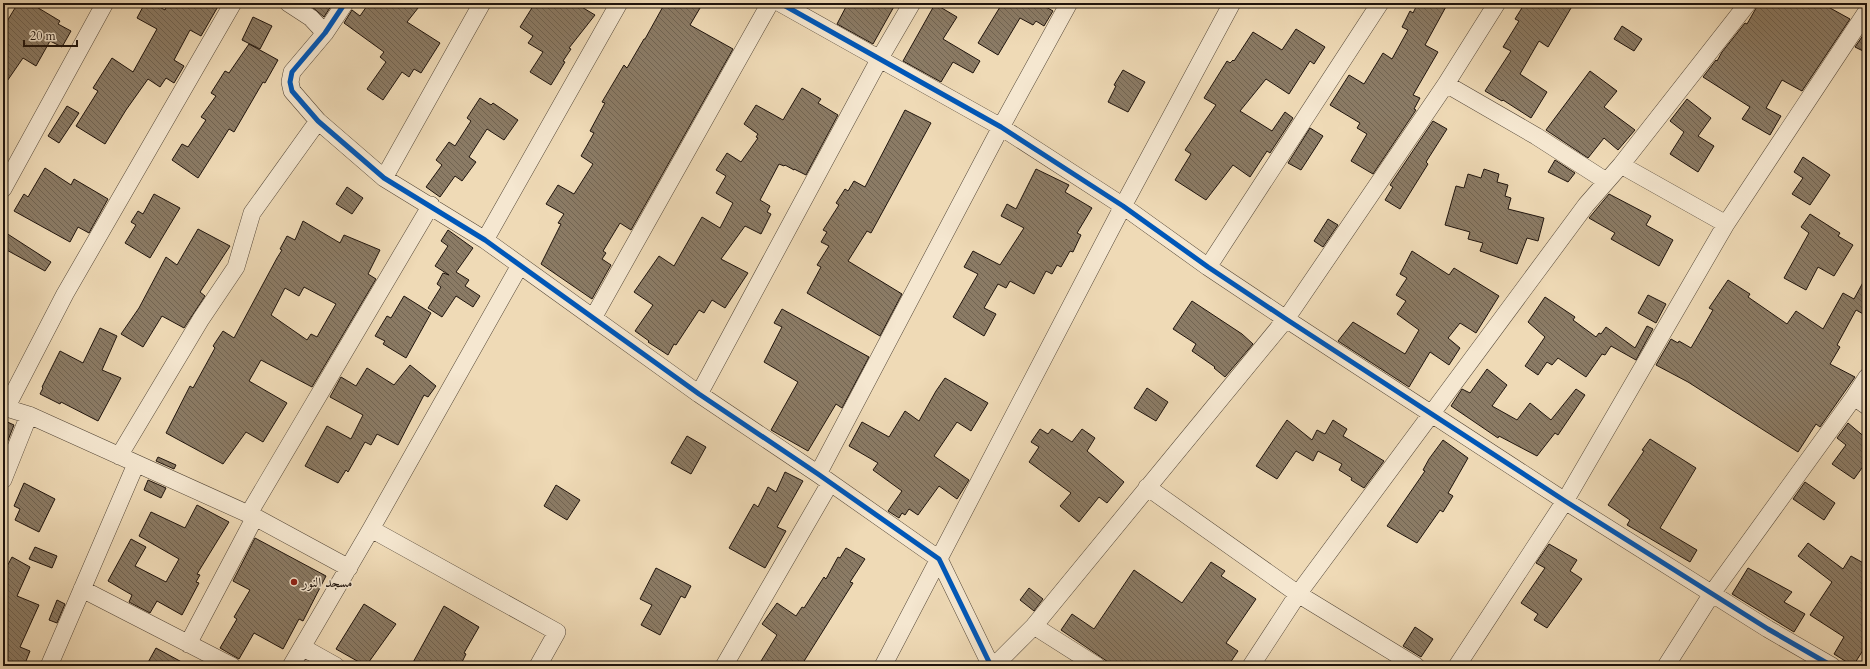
<svg xmlns="http://www.w3.org/2000/svg" width="1870" height="669" viewBox="0 0 1870 669" font-family="Cardo,Amiri,serif">
<style>
.building{fill:url(#building-back-hatch);stroke:#1f140d;fill-rule:evenodd}
.lines{fill:none;stroke-linecap:round;stroke-linejoin:round}
.street-casing{stroke:#534637;stroke-width:18}
.street{stroke:#f5e7d0;stroke-width:17}
.cycleway-casing{stroke:#f5e7d0;stroke-width:8}
.cycleway{stroke:#0057b8;stroke-width:5}
.poi-dot{fill:#8f2418;stroke:#f5e7d0;stroke-width:1.5}
.labels{text-anchor:middle;dominant-baseline:central;stroke-width:3;stroke-linejoin:round;paint-order:stroke}
.poi-label{font-size:14px;fill:#1f140d;stroke:#f5e7d0;text-anchor:start}
</style>
<defs>
<pattern id="building-back-hatch" width="6" height="6" patternUnits="userSpaceOnUse"><rect width="6" height="6" fill="#8b7b65"/><path d="M-1 5l2 2M0 0l6 6M5-1l2 2" fill="none" stroke="#716452"/></pattern>
</defs>
<rect width="100%" height="100%" fill="#efdab6"/>
<filter id="stains"><feTurbulence type="fractalNoise" baseFrequency=".005" numOctaves="4"/><feColorMatrix values="0 0 0 0 .2 0 0 0 0 .09 0 0 0 0 .02 0 0 0 .5 -.17"/></filter>
<radialGradient id="worn" r=".72"><stop offset=".6" stop-color="#630" stop-opacity="0"/><stop offset="1" stop-color="#630" stop-opacity=".3"/></radialGradient>
<path class="building" d="M18 3H30L60 21 58 24 71 31 62 47 50 41 36 66 23 58 3 87V28Z
M145 3H152L165 10 168 3H220L201 36 190 30 174 60 184 66 174 83 166 78 160 87 148 79 126 110 105 144 76 126 98 91 93 88 112 58 133 72 157 29 137 18Z
M314 3H333L324 17 312 7Z
M369 3H422L407 22 440 43 421 73 414 69 409 77 402 72 383 100 367 89 386 62 380 57 384 52 344 23 352 10 360 16Z
M535 3H575L595 15 569 48 571 49 563 61 565 62 551 85 530 72 543 52 528 43 533 36 520 27Z
M665 3H703L690 25 733 49 631 230 620 223 603 251 606 253 602 259 611 265 592 299 541 264 561 224 558 223 564 214 546 204 558 185 574 194 593 164 581 156 594 133 590 131 605 103 602 102 624 65 627 68 644 39H645Z
M848 3H896L873 44 837 24Z
M993 3H1039L1053 11 1044 26 1036 21 1033 25 1020 18 998 55 978 43 1000 7Z
M1418 3H1448L1425 45 1438 52 1413 95 1420 98 1414 109 1416 110 1373 174 1351 161 1367 134 1357 128 1360 123 1330 105 1349 75 1364 84 1383 53 1392 59 1408 30 1402 27 1410 11 1413 13Z
M1525 3H1574L1548 47 1539 41 1520 74 1547 92 1531 118 1503 100 1502 101 1485 91 1511 51 1503 47 1519 21 1515 19Z
M1759 3H1821L1850 19 1802 91 1782 80 1766 108 1781 116 1770 135 1742 119 1750 107 1703 77 1716 60 1717 61 1722 52 1745 23 1747 24Z
M935 4 957 17 943 39 980 61 973 73 953 62 941 82 903 61Z
M253 17 272 26 260 49 242 40Z
M1622 26 1642 39 1634 51 1614 39Z
M1296 29 1325 47 1314 64 1310 61 1289 94 1266 79 1240 111 1272 131 1285 112 1293 118 1270 153 1267 151 1250 177 1233 165 1206 200 1175 180 1191 154 1185 150 1216 105 1204 98 1227 61 1230 63 1233 60 1234 61 1253 32 1282 50Z
M1864 34 1867 36V53L1855 47Z
M249 44 278 60 265 83 263 82 234 132 229 129 198 178 172 160 182 144 188 147 206 120 201 117 216 96 211 93 225 71 229 73Z
M1123 70 1145 82 1128 112 1108 102 1116 86 1114 85Z
M1590 71 1617 91 1604 107 1635 130 1618 150 1604 138 1588 158 1546 130Z
M802 88 821 99 818 103 838 115 806 175 794 169V170L785 165 784 166 779 164 760 200 770 206 767 212 771 214 761 234 745 226 721 259 748 273 725 308 712 300 704 313 699 310 676 345 674 344 668 355 648 342 649 341 635 331 653 305 634 292 659 256 674 266 702 217 720 228 733 203 716 193 726 176 716 170 727 153 741 162 758 138 756 137 758 134 744 124 756 105 783 120Z
M480 98 491 105 493 103 518 120 504 140 487 129 469 157 476 162 462 181 455 176 440 197 426 187 442 165 436 160 449 142 455 146 471 121 467 118Z
M1687 99 1711 118 1698 136 1714 146 1698 172 1670 154 1684 132 1670 121Z
M67 106 79 113 59 143 48 136Z
M905 110 931 123 871 233 867 231 848 261 902 294 880 336 807 293 821 267 817 265 829 246 821 242 827 232 823 230 839 205 836 203 845 189 848 191 854 181 865 187Z
M1433 121 1447 129 1426 162 1428 164 1400 209 1385 200 1393 187 1390 185Z
M1310 128 1323 136 1301 170 1288 163Z
M1803 157 1830 175 1810 205 1792 194 1803 178 1794 172Z
M1555 160 1575 173 1568 182 1548 172Z
M45 168 71 185 74 179 108 199 89 233 78 227 70 242 14 211 24 194 28 197Z
M1036 169 1069 185 1065 192 1092 208 1077 233 1081 235 1073 252 1070 251 1061 267 1057 265 1052 274 1046 271 1034 294 1010 281 1006 288 998 284 984 308 996 314 984 336 953 317 978 274 964 267 973 251 1000 265 1024 228 1001 216 1007 204 1016 209Z
M1484 169 1499 174 1497 182 1508 185 1505 196 1511 198 1508 209 1544 218 1538 241 1527 238 1517 264 1480 251 1483 243 1468 239 1470 232 1445 225 1456 186 1464 188 1468 174 1481 178Z
M347 187 363 198 352 214 336 204Z
M154 194 180 208 150 258 125 243 136 225 131 222 138 211 143 214Z
M1609 194 1651 216 1646 225 1673 240 1659 266 1611 239 1615 233 1589 218Z
M1810 214 1840 233 1838 236 1853 245 1834 276 1818 267 1806 290 1784 278 1809 233 1801 227Z
M1328 219 1338 225 1323 247 1314 241Z
M303 221 340 243 344 235 380 250 368 274 376 279 312 387 261 360 249 381 287 403 263 442 246 432 223 464 166 433 190 386 193 388 215 348 213 346 223 331 234 338 277 258 282 250 280 249 287 236 295 240ZM304 287 336 304 317 337 311 334 307 340 271 315 285 288 299 296Z
M198 229 230 246 200 292 205 296 184 328 162 316 143 347 121 334 139 308 166 257 177 265Z
M448 230 473 248 456 272 469 280 465 286 480 296 473 307 456 296 442 317 428 308 441 287 437 284 443 273 449 275 435 266 448 246 441 241Z
M3 231 51 262 45 271 3 248Z
M1412 251 1449 275 1454 268 1499 296 1476 333 1460 323 1448 338 1460 348 1449 365 1430 352 1409 387 1338 341 1353 322 1405 354 1419 330 1397 314 1406 301 1396 295 1407 278 1400 274Z
M1867 275V316L1856 310 1837 345 1840 347 1830 364 1855 377 1820 427 1816 424 1798 452 1688 382 1656 365 1671 339 1678 343 1679 341 1691 348 1713 310 1709 308 1728 280 1750 294 1748 297 1787 324 1796 311 1823 329 1843 293 1854 299Z
M1648 295 1666 304 1656 323 1638 313Z
M404 296 431 313 406 358 383 344 385 341 375 336 387 316 391 318Z
M1545 297 1575 317 1573 320 1596 337 1599 333 1601 334 1606 327 1635 348 1647 326 1653 329 1636 360 1611 346 1605 355 1602 354 1586 377 1558 358 1552 365 1547 362 1538 375 1525 366 1545 337 1528 322Z
M1192 301 1242 334 1253 344 1225 377 1214 368 1215 367 1192 351 1196 344 1173 329Z
M782 309 869 357 842 408 836 404 808 451 771 430 798 382 764 362 782 327 774 323Z
M100 328 117 336 102 370 121 378 98 421 61 402 60 404 40 394 43 388 42 387 60 351 83 363Z
M410 365 436 386 428 397 424 395 398 445 377 434 371 445 365 442 348 472 346 470 338 483 305 466 327 426 351 439 363 415 330 397 341 377 356 386 367 368 394 385Z
M1487 369 1507 385 1492 406 1517 420 1530 403 1551 420 1576 389 1585 395 1558 435 1555 433 1537 456 1499 436 1498 438 1451 406 1462 389 1470 393Z
M945 378 988 403 971 431 957 422 934 456 969 480 957 499 939 486 918 515 909 509 905 515 902 513 899 518 888 511 902 491 873 470 878 463 849 446 862 422 889 437 905 411 919 421 936 391Z
M1147 388 1168 402 1156 421 1134 408Z
M3 420 14 425 3 453Z
M1287 420 1312 440 1317 430 1325 434 1333 420 1347 429 1343 436 1384 461 1364 488 1351 480 1352 478 1339 470 1342 464 1318 451 1313 461 1296 451 1277 479 1256 466Z
M1848 423 1867 439V461L1854 479 1832 464 1846 445 1837 438Z
M1040 429 1048 434 1052 429 1072 442 1082 429 1095 438 1087 451 1124 482 1107 503 1099 497 1079 522 1060 506 1071 493 1029 462 1039 447 1031 442Z
M687 436 706 447 691 474 671 463Z
M1650 439 1696 468 1660 528 1697 550 1690 562 1627 525 1630 520 1608 505 1644 451 1642 450Z
M1443 440 1468 458 1448 493 1453 496 1443 512 1440 510 1417 543 1387 526 1425 471 1423 470 1429 459Z
M158 457 176 465 174 469 156 461Z
M785 472 803 481 777 527 786 531 765 568 729 548 754 504 758 507 768 487 776 492Z
M148 480 166 488 161 498 144 490Z
M1805 482 1835 503 1824 520 1793 499Z
M24 483 55 499 39 532 15 520 20 509 14 506Z
M556 485 580 500 567 520 544 506Z
M197 505 229 522 197 574 200 575 196 582 199 583 182 615 157 601 150 613 129 602 132 595 108 581 131 539 146 547 135 566 166 582 179 559 139 536 151 512 185 528Z
M255 538 326 576 303 621 299 619 283 649 254 633 239 659 220 648 237 619 234 617 250 590 233 581Z
M1808 543 1843 569 1851 556 1867 565V644L1853 666 1834 654 1844 637 1810 615 1832 582 1798 556Z
M1549 544 1577 560 1570 571 1582 579 1547 628 1534 620 1538 614 1521 603 1545 568 1536 563Z
M35 547 57 556 52 568 29 559Z
M846 548 865 559 850 582 853 583 801 666H758L777 635 762 624 777 603 796 616 802 607 804 608 824 577 826 579 838 557 840 558Z
M12 557 30 567 17 596 39 605 20 647 30 651 24 666H3V574Z
M1211 562 1225 571 1221 576 1256 599 1226 643 1238 651 1228 666H1114L1061 630 1072 614 1094 629 1134 570 1182 603Z
M656 568 691 586 685 598 681 596 660 635 641 625 652 605 640 599Z
M1748 568 1792 592 1784 602 1805 614 1794 632 1732 594Z
M1029 588 1043 599 1034 611 1020 600Z
M57 600 65 604 57 623 49 620Z
M364 604 396 624 366 666 336 649Z
M444 606 479 627 464 653 466 654 460 666H411Z
M1415 627 1433 639 1421 657 1403 646Z
M156 648 189 666H146Z"/>
<g class="lines">
<defs>
<path id="street" d="M288 3 311 18 325 33
M345 3 325 33 292 72 290 82 292 91 318 121 384 178 485 240 699 394 818 474 939 559 991 666
M780 3 1001 127 1123 206 1208 267 1286 319 1565 501 1768 629 1832 666
M1446 84 1536 136 1606 181
M1621 165 1726 224
M384 178 482 3
M3 189 105 3
M485 240 619 3
M1208 267 1380 3
M593 318 770 3
M699 394 880 58 912 3
M1854 397 1867 406
M3 407 29 415 255 517 349 568
M6 408 65 294 233 3
M119 456 201 319 236 267 252 213 318 121
M818 474 1001 127 1069 3
M3 480 29 415
M1147 487 1298 594 1586 205 1621 165 1748 3
M248 515 431 205
M371 529 557 632 538 666
M82 589 232 666
M1034 626 1097 666
M188 644 255 517
M302 647 336 666
M49 666 136 464
M291 666 371 529 520 265
M724 666 830 483
M883 666 1123 206 1232 3
M994 666 1034 626 1286 319 1446 84 1497 3
M1251 666 1298 594 1416 666
M1457 666 1565 501 1726 224 1867 11
M1666 666 1713 592 1854 397 1867 377"/>
</defs>
<use href="#street" class="street-casing"/>
<use href="#street" class="street"/>
<defs>
<path id="cycleway" d="M345 3 325 33 292 72 290 82 292 91 318 121 384 178 485 240 699 394 818 474 939 559 991 666
M780 3 1001 127 1123 206 1208 267 1286 319 1565 501 1768 629 1832 666"/>
</defs>
<use href="#cycleway" class="cycleway-casing"/>
<use href="#cycleway" class="cycleway"/>
</g>
<circle class="poi-dot" cx="294" cy="582" r="4"/>
<g class="labels">
<g class="poi-label">
<text x="302" y="582">مسجد النور</text>
</g>
</g>
<rect width="1870" height="669" fill="none" stroke="#efdab6" stroke-width="16"/>
<rect x="4" y="4" width="1862" height="661" fill="none" stroke="#1f140d" stroke-width="2"/>
<rect x="8" y="8" width="1854" height="653" fill="none" stroke="#1f140d"/>
<path d="M24 40v6h53v-6" fill="none" stroke="#1f140d" stroke-width="2"/>
<text x="30" y="40" font-size="12" fill="#1f140d" stroke="#f5e7d0" stroke-width="3" paint-order="stroke">20 m</text>
<rect width="100%" height="100%" filter="url(#stains)"/>
<rect width="100%" height="100%" fill="url(#worn)"/>
</svg>
